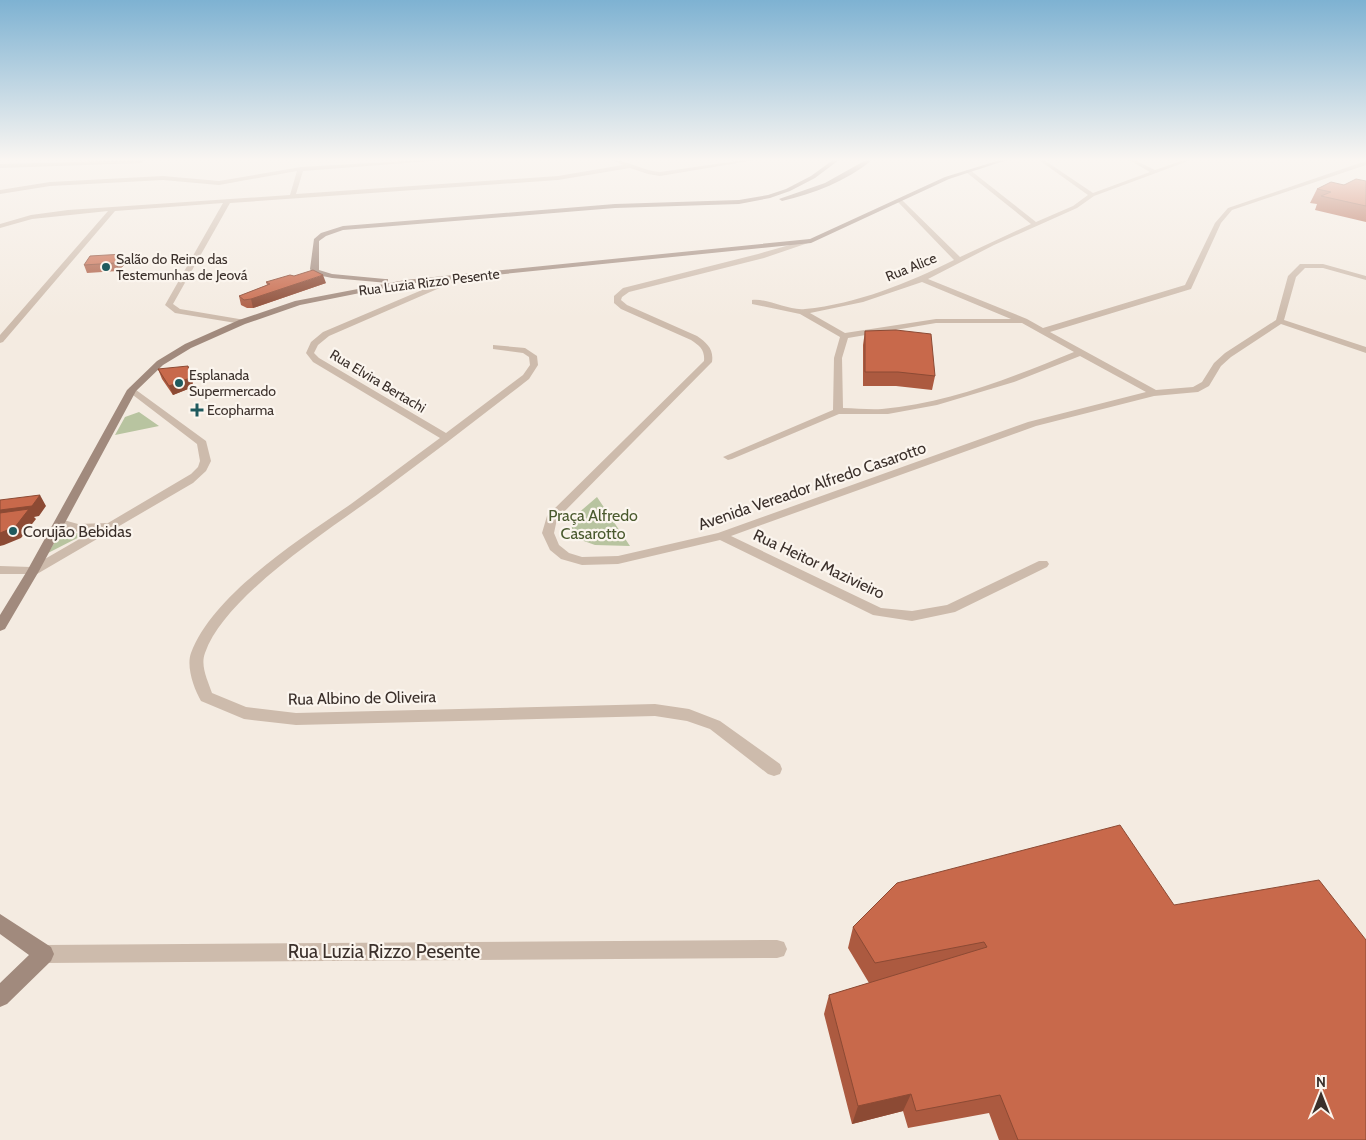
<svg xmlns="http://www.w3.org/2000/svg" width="1366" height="1140" viewBox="0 0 1366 1140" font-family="Cabin,sans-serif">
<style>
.green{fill:#b8c4a0}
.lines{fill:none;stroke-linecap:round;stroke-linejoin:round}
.street{fill:#cdbbac;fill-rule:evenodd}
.secondary{fill:#a18a7d;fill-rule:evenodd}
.wall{fill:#ac5a40}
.shaded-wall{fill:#8c4a34}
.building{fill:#c8694b;stroke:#8c4a34}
.poi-dot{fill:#1f5a5e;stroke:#fbf5ee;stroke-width:2}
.labels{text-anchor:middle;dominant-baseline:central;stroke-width:4.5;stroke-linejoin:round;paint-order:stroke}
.far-poi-label{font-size:14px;fill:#3b302b;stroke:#fbf5ee;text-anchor:start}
.far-street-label{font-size:14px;fill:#3b302b;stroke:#fbf5ee}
.street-label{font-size:16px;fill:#3b302b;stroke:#fbf5ee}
.park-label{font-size:16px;fill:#4a5a2e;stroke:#fbf5ee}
.poi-label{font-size:16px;fill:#3b302b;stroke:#fbf5ee;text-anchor:start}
.near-street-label{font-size:19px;fill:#3b302b;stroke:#fbf5ee}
</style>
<rect width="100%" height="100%" fill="#f4ebe1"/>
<path class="green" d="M139 412 159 426 115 435 125 417Z
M597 497 630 546 595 545 570 536 573 520 576 515Z
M95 529 48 553 61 532 77 533Z"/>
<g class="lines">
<path class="street" d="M144 160 142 163 0 168V164Z
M422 160H444L303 171 296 194 558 176 623 165 612 160C628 160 643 171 660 172L744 160H755L660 176 648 174 630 168 558 180 230 203 173 304 180 309 245 320V324H242L175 313 165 305 223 203 115 211 3 342 0 343V335L108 211 32 219 0 228V224L31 215 68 210 290 195 297 171 219 185 163 180 50 186 0 194V190L50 182 163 176 219 181 301 167Z
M1039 160H1044L1093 193 1150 172 1129 160H1134L1155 170 1184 160H1191L1094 196 1077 208 994 245 928 279 1027 319 1043 328 1185 285 1215 223 1228 208 1366 161V165L1232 210 1221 223 1191 289 1050 332 1156 390 1193 387 1202 382 1214 363 1225 353 1276 320 1288 276 1300 264H1323L1366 276V280L1323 268H1305L1296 277 1284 320 1366 347V353L1281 324 1231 357 1221 366 1209 386 1198 392 1154 396 1036 426 731 536 881 608 912 611 947 605 1039 561H1047L1049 564 1047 567 955 612 912 621 873 615 720 540 618 564 582 565 561 559 550 550 542 533 547 516 704 361C705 350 700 346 691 340L621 309 614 303V296L623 288 758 254 811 239 814 241 764 258 629 292 622 297 621 300 627 305 697 336C707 343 714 349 712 362L557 519 554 533 559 545 569 553 582 557 618 556 718 533 1028 422 1146 392 1080 356 1014 382 937 405 888 414H839L732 459 728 460 723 457 833 410 834 358 840 337 800 314 752 304V300C769 298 788 311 805 309 857 304 908 283 954 260L898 202V200H902L960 257 1031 224 966 172V170H970L1036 222 1073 206 1088 195ZM922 282 1011 319H936L845 333 810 313 863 302ZM936 323H1022L1074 352C1013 377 947 404 882 409 869 410 856 408 843 408L842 358 848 338Z
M455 276H458V280L329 336 318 345 314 353 319 358 446 433 523 375 530 365 529 357 523 353 493 349V345L525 348 537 356 538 365 529 379C480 417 432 454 382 491 332 528 225 595 205 653 200 666 208 681 212 693L246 707 296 713 655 704 689 709 720 721 780 764 782 769 780 774 774 776 768 774 710 729 687 721 655 716 296 725 244 719 201 701C194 689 186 667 191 653 213 594 300 539 351 504 381 482 410 460 440 438L313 362 306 353 311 342 323 332Z
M132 387 206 441 211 461 206 471 193 483 37 574H0V566L31 567 95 530 78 532 56 525 54 523 56 521 60 519 78 524 108 523 191 474 198 467 200 461 197 444 129 392V388Z
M777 940 784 942 787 949 784 956 777 958 44 963 37 961 34 954 37 947 44 945Z"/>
<path class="secondary" d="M833 160H839L815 178 790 191 770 198 739 204 615 208 343 230 326 236 319 241V270L332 274 385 279H388V283L332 278 313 274 310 269 314 239 321 233 343 226 615 204 739 200 768 195 786 189 811 176Z
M866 160H872C847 181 813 194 782 201L779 199 825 183Z
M1000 160H1007L949 179 811 243 405 284 300 305 245 324 191 348 163 365 136 391 39 571 5 629 0 631V615L27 571 127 390 157 361 185 344 239 320 295 301 405 280 810 239 945 177Z
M0 914 51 947 54 954 51 961 7 1004 0 1007V983L29 955 0 934Z"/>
</g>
<path class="wall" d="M1366 181V222L1315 210 1317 204 1310 203 1317 189Z
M124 254 127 262 118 271 87 273 84 265Z
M266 282 326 283 253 308H247L241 305 239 296 267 285Z
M865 331 935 376 932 390 896 386H863V345Z
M158 369 192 375 193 387 173 395 162 379Z
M1174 905 1366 1140H999L989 1113 908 1128 903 1111 852 1124 824 1014 829 995 869 983 848 948 853 927Z"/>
<path class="shaded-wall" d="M124 254 127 262 118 271 115 263Z
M323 275 326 283 253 308 251 299Z
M188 366 192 375 193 387 173 395 169 386Z
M40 495 46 506 39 516 34 517 36 519 21 538 4 545 0 546V510Z
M911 1094 903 1111 852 1124 858 1106Z"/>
<path class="building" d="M1356 179 1366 181V206L1321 196 1331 192 1317 189 1331 182 1344 185Z
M124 254 115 263 84 265 90 256Z
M313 270 323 275 251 299 244 300 239 296 270 284 266 282 290 275 294 276Z
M896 330 931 334 935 376 898 372H865V331Z
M188 366 190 378 169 386 158 369Z
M40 495 32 506 0 510V500Z
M29 509 15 527 0 533V513Z
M1120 825 1174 905 1319 880 1366 940V1140H1018L1000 1095 916 1111 911 1094 858 1106 829 995 987 947 984 942 875 963 853 927 897 883Z"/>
<linearGradient id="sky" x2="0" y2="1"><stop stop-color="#7eb2d2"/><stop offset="0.5" stop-color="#faf6f2"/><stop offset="1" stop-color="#faf6f2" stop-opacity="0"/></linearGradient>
<rect width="1366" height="319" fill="url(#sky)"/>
<g class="poi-dot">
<circle cx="106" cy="267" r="5"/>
<circle cx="179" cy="383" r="5"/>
<path d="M194.5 402.5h5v5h5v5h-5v5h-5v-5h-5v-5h5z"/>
<circle cx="13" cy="531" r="5"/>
</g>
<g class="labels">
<g class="far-poi-label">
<text x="116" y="259">Salão do Reino das<tspan x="116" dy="16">Testemunhas de Jeová</tspan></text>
<text x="189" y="375">Esplanada<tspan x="189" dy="16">Supermercado</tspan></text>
<text x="207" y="410">Ecopharma</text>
</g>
<g class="far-street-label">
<text transform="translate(911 267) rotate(-22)">Rua Alice</text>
<text transform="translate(429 282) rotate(-7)">Rua Luzia Rizzo Pesente</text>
<text transform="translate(378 381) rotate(31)">Rua Elvira Bertachi</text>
</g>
<g class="street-label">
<text transform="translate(812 486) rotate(-19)">Avenida Vereador Alfredo Casarotto</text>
<text transform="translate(819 564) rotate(25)">Rua Heitor Mazivieiro</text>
<text transform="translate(362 698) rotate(-1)">Rua Albino de Oliveira</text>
</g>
<g class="park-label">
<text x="593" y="515">Praça Alfredo<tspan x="593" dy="18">Casarotto</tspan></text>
</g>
<g class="poi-label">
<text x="23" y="531">Corujão Bebidas</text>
</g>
<g class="near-street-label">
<text x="384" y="951">Rua Luzia Rizzo Pesente</text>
</g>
</g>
<g transform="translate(1321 1095)" stroke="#fbf5ee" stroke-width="4" paint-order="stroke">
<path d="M0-4L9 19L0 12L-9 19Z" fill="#3b302b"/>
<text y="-8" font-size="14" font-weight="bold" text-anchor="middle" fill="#3b302b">N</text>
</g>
</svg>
